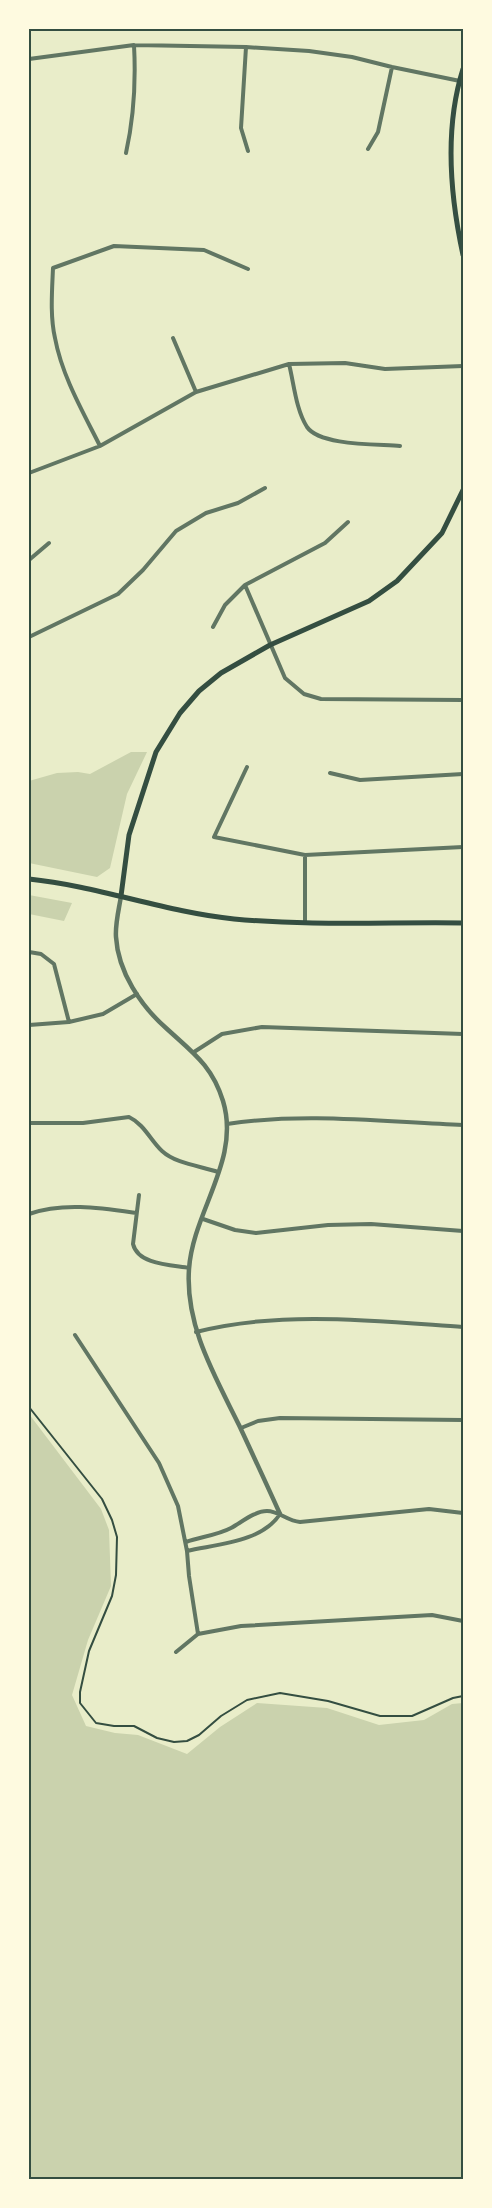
<svg xmlns="http://www.w3.org/2000/svg" width="492" height="2208" viewBox="0 0 492 2208" font-family="Karla,sans-serif">
<style>
.green{fill:#cad2ad}
.lines{fill:none;stroke-linecap:round;stroke-linejoin:round}
.path{stroke:#344e41;stroke-width:2}
.minor{stroke:#617663;stroke-width:4}
.tertiary{stroke:#617663;stroke-width:4.5}
.secondary{stroke:#344e41;stroke-width:5}
.neatline{fill:none;stroke:#344e41;stroke-width:2}
</style>
<rect width="100%" height="100%" fill="#e9edc9"/>
<path class="green" d="M131 752H147L127 794 110 868 97 877 29 863V781L57 773 78 772 90 774Z
M29 895 72 903 64 921 29 914Z
M29 1414 101 1509 109 1530 111 1586 88 1640 72 1695 86 1726 115 1733 138 1735 187 1754 220 1727 257 1703 327 1708 379 1725 424 1720 452 1704 463 1703V2179H29Z"/>
<g class="lines">
<path class="path" d="M29 1407 102 1499 112 1520 117 1537 116 1575 112 1596 89 1651 80 1692V1703L96 1723 114 1726H134L157 1738 174 1742 187 1741 199 1735 221 1716 247 1700 280 1693 328 1701 380 1716H412L453 1698 463 1696"/>
<path class="minor" d="M246 47 241 128 248 151
M29 59 134 45 246 47 309 51 352 57 392 67 460 81
M368 149 378 132 392 67
M126 153C134 117 136 82 134 45
M173 338 196 392
M289 364C294 384 296 410 307 427 320 446 379 444 400 446
M100 446C83 412 62 376 55 338 50 316 52 292 53 268L114 246 204 250 248 269
M29 473 100 446 196 392 289 364 345 363 385 369 463 366
M29 560 49 543
M245 585 285 678 304 694 321 699 463 700
M213 627 225 605 245 585 325 543 348 522
M29 637 118 594 143 570 176 531 206 513 238 503 265 488
M247 767 214 837 305 855 463 847
M330 773 360 780 463 774
M305 855V922
M29 952 41 954 54 964 69 1022
M29 1025 69 1022 103 1014 137 994
M194 1052 222 1034 262 1027 463 1034
M29 1123H83L129 1117C144 1124 151 1141 162 1151 176 1164 201 1166 218 1172
M227 1124C305 1112 385 1122 463 1125
M139 1195 133 1244C138 1265 172 1265 189 1268
M29 1214C63 1202 101 1208 136 1213
M203 1219 235 1230 256 1233 328 1225 371 1224 463 1231
M196 1332C281 1310 377 1321 463 1327
M75 1335 159 1463 178 1506 187 1551 189 1576 198 1634
M241 1428 258 1421 280 1418 463 1420
M186 1542C200 1537 218 1535 231 1528 242 1522 255 1511 267 1511 279 1511 287 1521 300 1522L429 1509 463 1513
M187 1551C218 1544 262 1542 280 1514
M176 1652 198 1634 241 1626 432 1615 463 1621"/>
<path class="tertiary" d="M121 896C119 909 115 924 116 937 118 972 141 1006 166 1028 192 1052 212 1065 223 1101 241 1160 193 1211 189 1269 185 1326 215 1376 239 1425 253 1455 267 1485 280 1514"/>
<path class="secondary" d="M463 69C444 129 450 195 463 255
M29 879C98 886 165 912 234 919 310 926 387 922 463 923
M121 896 129 835 156 752 180 713 199 691 221 673 270 645 369 601 397 581 442 533 463 490"/>
</g>
<rect width="492" height="2208" fill="none" stroke="#fefae0" stroke-width="60"/>
<rect x="30" y="30" width="432" height="2148" class="neatline"/>
</svg>
